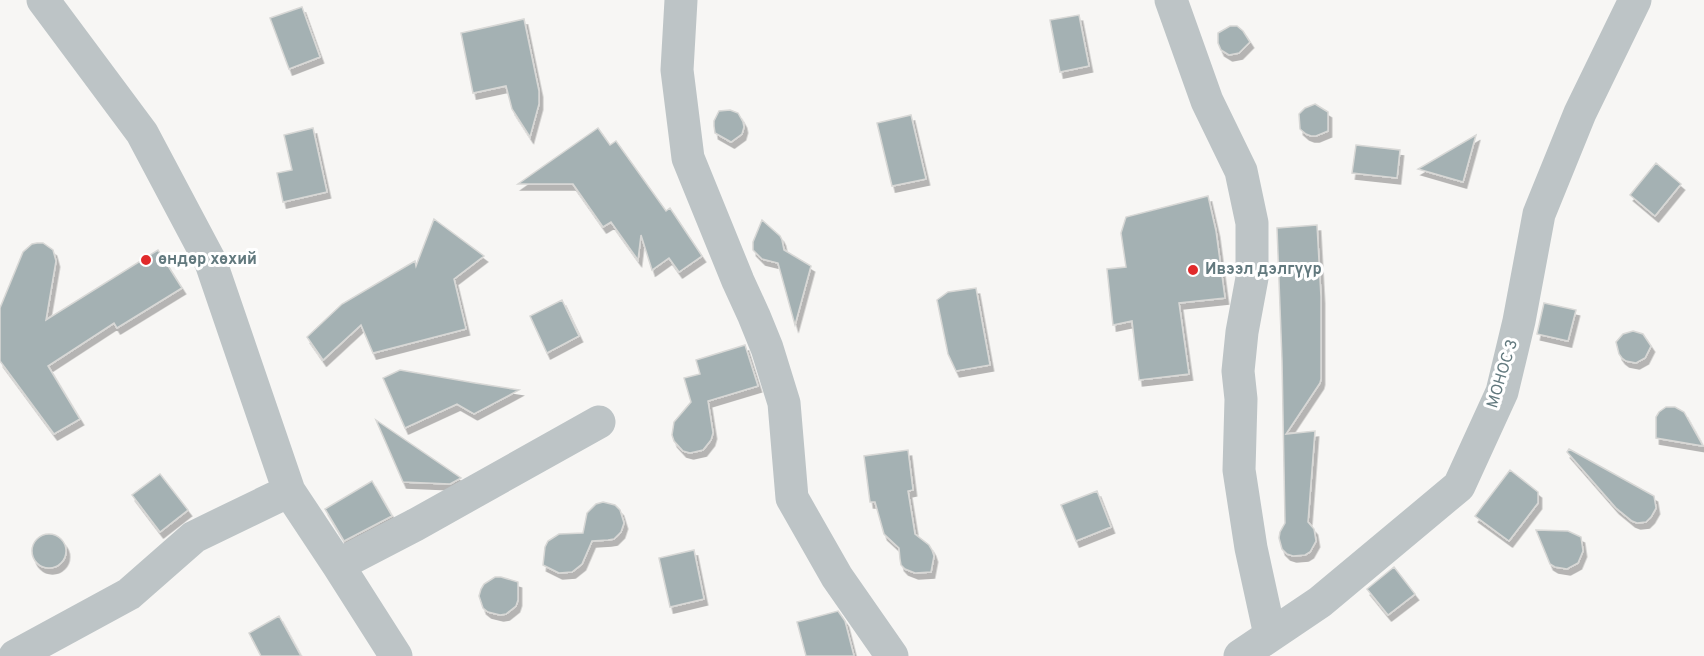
<svg xmlns="http://www.w3.org/2000/svg" width="1704" height="656" viewBox="0 0 1704 656" font-family="Overpass,sans-serif">
<style>
.building{fill:#a4b1b3;stroke:#d8d8d6;stroke-width:1.5;filter:url(#shadow)}
.lines{fill:none;stroke-linecap:round;stroke-linejoin:round}
.minor{stroke:#bdc4c6;stroke-width:33}
.poi-dot{fill:#e12a2b;stroke:#fff;stroke-width:2}
.labels{text-anchor:middle;dominant-baseline:central;stroke-width:6;stroke-linejoin:round;paint-order:stroke}
.poi-label{font-size:16px;font-weight:bold;fill:#62797e;stroke:#fff;text-anchor:start}
.street-label{font-size:16px;fill:#62797e;stroke:#fff}
</style>
<defs>
<filter id="shadow"><feDropShadow dx="3.5" dy="6" stdDeviation="0" flood-color="#0004"/></filter>
</defs>
<rect width="100%" height="100%" fill="#f7f6f4"/>
<path class="building" d="M302 7 320 57 289 69 270 18Z
M1079 15 1089 66 1060 72 1050 20Z
M524 19 539 91V104L530 137 512 109 506 86 473 93 461 33Z
M1230 26H1237L1243 31 1250 42 1239 53 1229 55 1221 50 1218 43V33Z
M1315 104 1328 112V131L1316 136H1311L1306 134 1300 129 1299 114 1305 108Z
M730 110 738 113 743 122 744 127 742 134 731 142 715 133 714 126V121L719 111Z
M911 115 926 179 892 186 877 123Z
M313 128 327 192 283 202 277 173 292 170 284 135Z
M598 128 610 145 616 141 666 211 670 208 702 256 679 272 669 258 652 270 641 235 638 260 611 222 603 227 573 184H518Z
M1476 135 1463 182 1418 169Z
M1356 145 1400 150 1397 178 1352 173Z
M1656 163 1681 184 1655 216 1630 195Z
M1208 196 1216 231 1225 298 1179 303 1189 374 1139 380 1132 321 1113 325 1107 269 1126 267 1121 233 1126 217Z
M434 219 484 256 454 279 466 329 373 353 361 325 323 360 307 337 342 304 415 261 416 266Z
M762 220 780 236 782 240 784 250 811 266 795 325 778 263 762 259 753 250V242Z
M1317 225 1321 297V379L1320 383 1286 434 1315 431 1308 522 1314 529 1316 541 1310 552 1305 555 1293 556 1287 554 1282 549 1279 538 1280 532 1285 523 1282 360 1277 228Z
M37 243H43L53 250 56 261 46 320 158 250 182 288 117 328 114 323 48 366 80 419 54 434 0 361V308L23 252 32 244Z
M976 288 990 365 956 371 948 354 937 300 948 292Z
M562 300 579 336 547 353 530 316Z
M1544 303 1576 310 1568 341 1537 334Z
M1633 331 1643 334 1651 346 1645 358 1636 363 1626 361 1622 358 1619 354 1616 342 1623 334Z
M745 345 758 386 708 401 713 433 711 440 703 450 690 453 683 451 674 441 672 435 674 422 691 402 684 378 700 374 696 360Z
M400 370 475 383 519 390 474 414 457 404 405 428 383 378Z
M1666 407H1675L1684 412 1703 446 1656 438V417L1659 412Z
M376 420 461 478 450 484 403 482Z
M1569 449 1654 496 1656 508 1651 517 1646 522 1637 523 1632 521 1616 508 1567 452Z
M908 450 913 490 908 491 915 534 929 545 932 550 934 556 931 572 915 573 905 569 901 565 900 559 899 548 884 534 875 502H870L864 456Z
M1510 470 1538 492V503L1509 541 1475 516Z
M160 474 188 510 160 532 132 495Z
M372 481 392 516 344 541 325 509Z
M1097 491 1111 527 1076 541 1061 505Z
M603 502 615 505 620 510 624 523 621 532 614 539 608 540 592 541 582 564 572 572 559 573 543 565 545 547 548 541 559 534 583 533 587 513 596 504Z
M1536 530 1568 531 1581 537 1583 551 1578 563 1567 569 1555 567 1550 564Z
M32 551a17 17 0 1 1 34 0a17 17 0 1 1-34 0Z
M694 550 704 599 670 607 659 558Z
M1394 567 1415 594 1388 615 1367 589Z
M495 577H501L518 582V600L516 606 506 614 500 615 488 612 483 608 479 596 481 589 484 584Z
M838 611 845 621 854 656H806L797 622Z
M279 616 301 656H261L249 633Z"/>
<g class="lines">
<path class="minor" d="M43 0 142 133 211 263 289 491 338 565 396 656
M681 0 677 70 688 158 738 281 754 316 767 348 784 403 792 498 837 577 892 656
M1171 0 1207 101 1241 171 1252 223V278L1242 332 1238 371 1241 399 1239 470 1251 548 1270 635
M338 565 415 525 599 422
M15 656 129 594 194 537 289 491
M1240 656 1320 602 1459 486 1502 392 1519 321 1539 214 1580 113 1635 0"/>
</g>
<g class="poi-dot">
<circle cx="146" cy="260" r="6"/>
<circle cx="1193" cy="270" r="6"/>
</g>
<g class="labels">
<g class="poi-label">
<text x="158" y="260">өндөр хөхий</text>
<text x="1205" y="270">Ивээл дэлгүүр</text>
</g>
<g class="street-label">
<text transform="translate(1503 374) rotate(-73)">МОНОС 3</text>
</g>
</g>
</svg>
